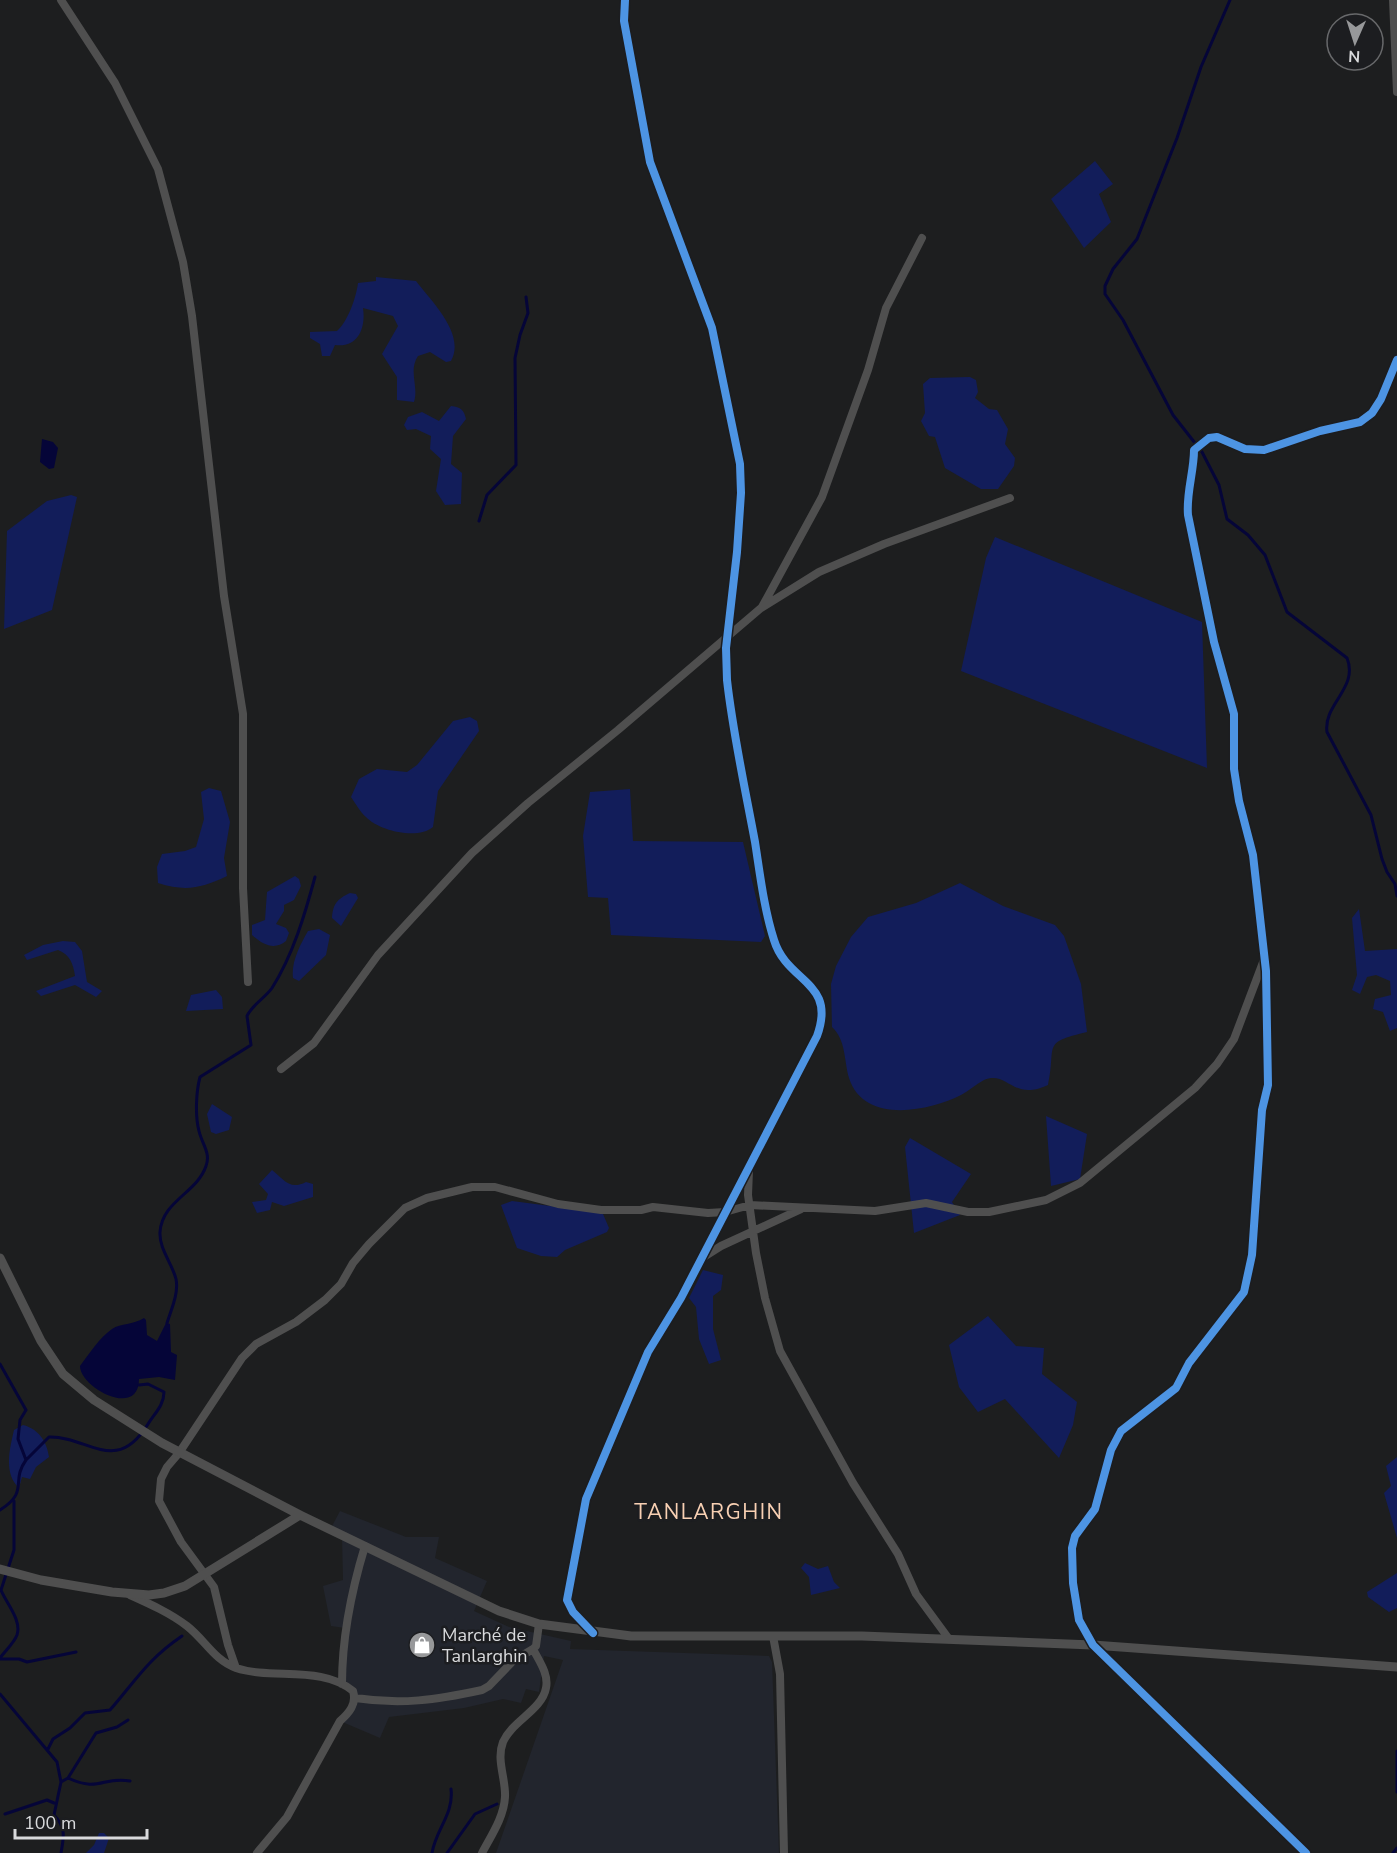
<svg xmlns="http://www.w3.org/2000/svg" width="1397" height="1853" viewBox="0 0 1397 1853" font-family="'Nunito Sans',sans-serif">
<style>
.built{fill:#22252d}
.green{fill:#121d5a}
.water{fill:#050538}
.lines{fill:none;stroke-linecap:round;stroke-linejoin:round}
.stream{stroke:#050538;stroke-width:3}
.minor{stroke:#4f4f4f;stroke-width:8}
.tertiary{stroke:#4f4f4f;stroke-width:9}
.cycleway-casing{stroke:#1c1d20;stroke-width:11}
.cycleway{stroke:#4d94e3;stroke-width:8}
.labels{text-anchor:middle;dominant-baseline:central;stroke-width:5;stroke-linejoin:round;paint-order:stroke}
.poi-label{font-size:18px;fill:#d9dadc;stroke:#1c1d20;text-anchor:start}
.quarter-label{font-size:21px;letter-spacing:1.5px;fill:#f8d0b3;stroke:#1c1d20}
</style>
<rect width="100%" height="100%" fill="#1d1e1f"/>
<path class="built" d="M340 1511 406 1537H439L435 1558 487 1581 474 1611 509 1627 571 1641 570 1649 769 1656 772 1662 779 1853H496L563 1660 544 1656 539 1692 526 1689 521 1703 503 1699 464 1708 389 1717 380 1738 340 1721 355 1698 342 1684 345 1628 331 1626 323 1586 343 1580 342 1536 330 1530Z"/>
<path class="green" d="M1095 161 1113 184 1099 194 1111 222 1084 248 1051 199Z
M376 277 416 281C431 301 466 334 451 361L446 362 430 352 418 356C408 371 419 386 414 402L397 400V377L382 354 398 326 393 316 363 308C366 328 358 348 335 345L330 356H322L320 344 310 338V332L337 331C348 321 356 298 358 283L376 281Z
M970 377 976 380 978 392 975 398 989 409 997 410 1008 429 1005 444 1015 458 1014 466 998 489H981L945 468 935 437 929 436 921 421 925 413 923 384 930 378Z
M451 406C461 407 464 410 466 419L453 436 451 464 462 473 461 504 445 505 436 491 441 459 430 449 431 436 416 429 407 430 404 425 408 417 422 412 439 421Z
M71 495 77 497 52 610 4 629 7 531 47 501Z
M995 537 1202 622 1207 768 961 671 986 558Z
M470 717 477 721 479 731 438 791 433 827C418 840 379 831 366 817 360 812 356 804 351 797L359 779 377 769 407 772 417 765 453 721Z
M209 788 221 791 230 822 224 858 227 876C202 888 186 892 158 883L157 867 162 854 185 851 196 847 204 819 201 792Z
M630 789 633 841 743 842 765 936 761 942 611 935 608 898 588 897 583 836 590 792Z
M295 876 299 879 301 886 294 900 284 905V911L276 924 286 928 289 933 286 941C274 951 262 944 252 935V925L265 920 267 892Z
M960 883 1003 906 1055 925 1064 936 1081 984 1087 1032C1040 1043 1057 1045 1048 1085 1012 1102 1008 1070 984 1080 976 1084 969 1091 961 1095 929 1111 864 1125 849 1078 844 1060 846 1040 832 1027L831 984 836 966 851 937 868 917 916 903Z
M350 893 356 894 358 898 341 926 332 918C333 904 337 899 350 893Z
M1359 909 1365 951 1397 949V1028L1390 1031 1383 1012 1373 1009 1375 999 1391 995 1390 981 1376 975 1367 977 1360 994 1352 990 1357 975 1352 918Z
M319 929 330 935 326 955 299 981 293 978C291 962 300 945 308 931Z
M63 941 75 942 82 951 87 982 102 991 96 997 75 985 41 996 36 991 75 976C73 963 70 955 58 950L27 960 24 955 43 945Z
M216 990 222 997 223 1009 186 1011 191 995Z
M212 1104 232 1117 229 1130 216 1134 211 1132 207 1114Z
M1046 1116 1087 1134 1080 1179 1051 1186Z
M910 1138 971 1174 952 1202 960 1215 914 1233 905 1147Z
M272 1170C283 1178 289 1191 306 1182L313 1184V1197L284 1206 272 1202 270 1210 257 1213 252 1202 266 1200 268 1194 259 1184Z
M512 1201 596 1212 603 1214 609 1228 607 1232 565 1250 557 1257 541 1256 517 1248 501 1205Z
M703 1270 723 1275 721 1290 713 1296V1329L721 1360 709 1364 699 1339 696 1307 689 1298Z
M988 1316 1016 1346 1044 1348 1042 1374 1077 1402 1073 1425 1059 1458 1005 1399 978 1412 959 1387 949 1345Z
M23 1425C39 1429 47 1442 49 1457L36 1467 30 1479 22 1477 19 1488C3 1473 10 1448 14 1430Z
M1397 1457V1538L1384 1493 1391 1486 1386 1466Z
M805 1563 818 1569 828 1566 834 1582 840 1588 811 1595 809 1577 801 1568Z
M1397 1573V1608L1389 1612 1368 1597 1367 1592Z
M99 1833H104L109 1838 104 1853H86L94 1845Z"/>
<path class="water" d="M42 439 53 442 58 448 54 468 49 469 40 462Z
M144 1318 146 1320 147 1335 157 1341 166 1323 170 1324 171 1352 177 1355 175 1380 159 1377 139 1379C139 1419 80 1388 80 1366 89 1354 100 1337 112 1329 121 1323 133 1325 144 1318Z"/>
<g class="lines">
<path class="stream" d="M1230 0 1201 67 1177 138 1137 239 1113 269 1105 286V294L1123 320 1173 415 1202 452 1219 485 1227 519 1248 535 1265 555 1287 612 1347 658C1359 688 1323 704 1327 732L1371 815 1382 859 1387 872 1395 884 1397 896
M479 521 487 495 516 465 515 358 520 335 528 313 526 297
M167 1323C171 1310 179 1293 176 1279 172 1263 159 1249 160 1232 162 1201 197 1193 206 1166 211 1153 202 1144 199 1131 195 1116 196 1092 200 1077L251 1045 247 1016C252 1005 265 998 272 988 293 955 305 914 315 877
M0 1364 26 1410 20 1420 18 1439 26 1460C10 1482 30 1491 0 1510
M26 1460 49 1437C88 1436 116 1476 148 1424 155 1413 164 1405 164 1392L148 1384 139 1385
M0 1658C5 1651 14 1643 17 1635 22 1620 6 1603 1 1590L14 1550V1501
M0 1659H19L27 1662 76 1652
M0 1694 57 1762 61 1782 54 1815C66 1827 64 1837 61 1853
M48 1749 53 1739 70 1728 85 1713 110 1710C136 1680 148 1659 182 1636
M1397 1751V1792
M68 1778C100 1793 102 1776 130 1781
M61 1782 68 1778 96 1733 117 1727 128 1720
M5 1814 47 1800 54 1803
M432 1853C436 1829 454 1814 451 1789
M447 1853 475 1814 497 1804
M1393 1853 1397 1848"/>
<path class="minor" d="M61 0 115 83 158 169 183 262 192 316 224 596 243 714V888L248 982
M1393 0 1397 92
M762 607 822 497 868 370 886 308 922 238
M281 1069 314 1043 378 955 472 853 528 803 618 730 761 608 819 572 884 544 1010 498
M749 1170 748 1195 756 1253 765 1298 780 1351 853 1483 898 1554 916 1594 949 1639
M702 1258 721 1246 801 1209
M130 1595C150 1604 170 1613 187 1626 205 1640 214 1660 236 1668 272 1680 322 1665 353 1691 357 1704 349 1713 340 1721L287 1817 257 1853
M591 1631 573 1612 567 1600 586 1499 648 1352 681 1298 817 1036C837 981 787 983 774 940 764 909 760 874 755 842 745 788 733 734 727 680L726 648 737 552 741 493 740 464 712 328 650 162 624 21 625 0
M773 1636 780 1674 784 1853
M1093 1645 1079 1620 1073 1583 1072 1548 1075 1536 1095 1509 1111 1450 1121 1431 1176 1388 1189 1363 1244 1292 1252 1255 1262 1110 1268 1085 1266 971 1253 855 1239 801 1234 769V714L1214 642 1188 515C1186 493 1194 472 1194 450L1209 438 1217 437 1245 449 1264 450 1320 431 1360 422 1372 413 1381 399 1397 360
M236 1668 228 1645 214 1587 181 1542 159 1501 161 1479 167 1467 179 1453 242 1358 256 1344 296 1322 325 1300 341 1284 353 1263 369 1244 405 1208 427 1198 472 1187H495L558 1204 601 1210H641L653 1207 708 1213 725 1212 750 1205 875 1211 926 1203 968 1212H989L1046 1200 1080 1183 1195 1088 1217 1064 1234 1039 1265 957
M342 1684C342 1637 351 1592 365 1546
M355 1698C401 1705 436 1700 482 1690L489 1686 513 1661 533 1649 536 1646 539 1624
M482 1853C491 1836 504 1817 505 1797 506 1779 496 1760 503 1742 512 1721 542 1710 546 1688 549 1674 539 1661 533 1649"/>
<path class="tertiary" d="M0 1258 41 1341 63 1374 94 1400 162 1443 300 1515 499 1611 539 1624 631 1636H862L1093 1645 1397 1667
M0 1569 41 1580 112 1592 149 1595 164 1593 185 1586 300 1515
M1093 1645 1306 1853"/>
<defs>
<path id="cycleway" d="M593 1633 573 1612 567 1600 586 1499 648 1352 681 1298 817 1036C837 981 787 983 774 940 764 909 760 874 755 842 745 788 733 734 727 680L726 648 737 552 741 493 740 464 712 328 650 162 624 21 625 0
M1306 1853 1093 1645 1079 1620 1073 1583 1072 1548 1075 1536 1095 1509 1111 1450 1121 1431 1176 1388 1189 1363 1244 1292 1252 1255 1262 1110 1268 1085 1266 971 1253 855 1239 801 1234 769V714L1214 642 1188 515C1186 493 1194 472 1194 450L1209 438 1217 437 1245 449 1264 450 1320 431 1360 422 1372 413 1381 399 1397 360"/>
</defs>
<use href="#cycleway" class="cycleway-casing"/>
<use href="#cycleway" class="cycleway"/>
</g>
<defs>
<symbol id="shop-disc" viewBox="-11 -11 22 22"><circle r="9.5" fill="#97989a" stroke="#1c1d20"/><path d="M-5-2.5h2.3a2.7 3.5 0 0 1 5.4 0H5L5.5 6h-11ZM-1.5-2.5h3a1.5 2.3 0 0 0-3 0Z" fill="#fff"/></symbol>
</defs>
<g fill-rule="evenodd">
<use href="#shop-disc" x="407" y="1630" width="30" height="30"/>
</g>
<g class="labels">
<g class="poi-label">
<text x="442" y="1635">Marché de<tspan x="442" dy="21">Tanlarghin</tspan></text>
</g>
<g class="quarter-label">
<text x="709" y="1512">TANLARGHIN</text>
</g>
</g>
<g transform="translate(1355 42) rotate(183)"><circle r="28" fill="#1c1d20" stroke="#68696b" stroke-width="1.5"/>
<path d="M0-4.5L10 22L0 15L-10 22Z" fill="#97989a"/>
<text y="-9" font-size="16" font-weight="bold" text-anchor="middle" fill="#d9dadc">N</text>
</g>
<path d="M15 1829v9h132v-9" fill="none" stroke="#d9dadc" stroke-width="3"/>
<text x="24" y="1829" font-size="18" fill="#d9dadc" stroke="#1c1d20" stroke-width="4.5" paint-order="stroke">100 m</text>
</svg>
